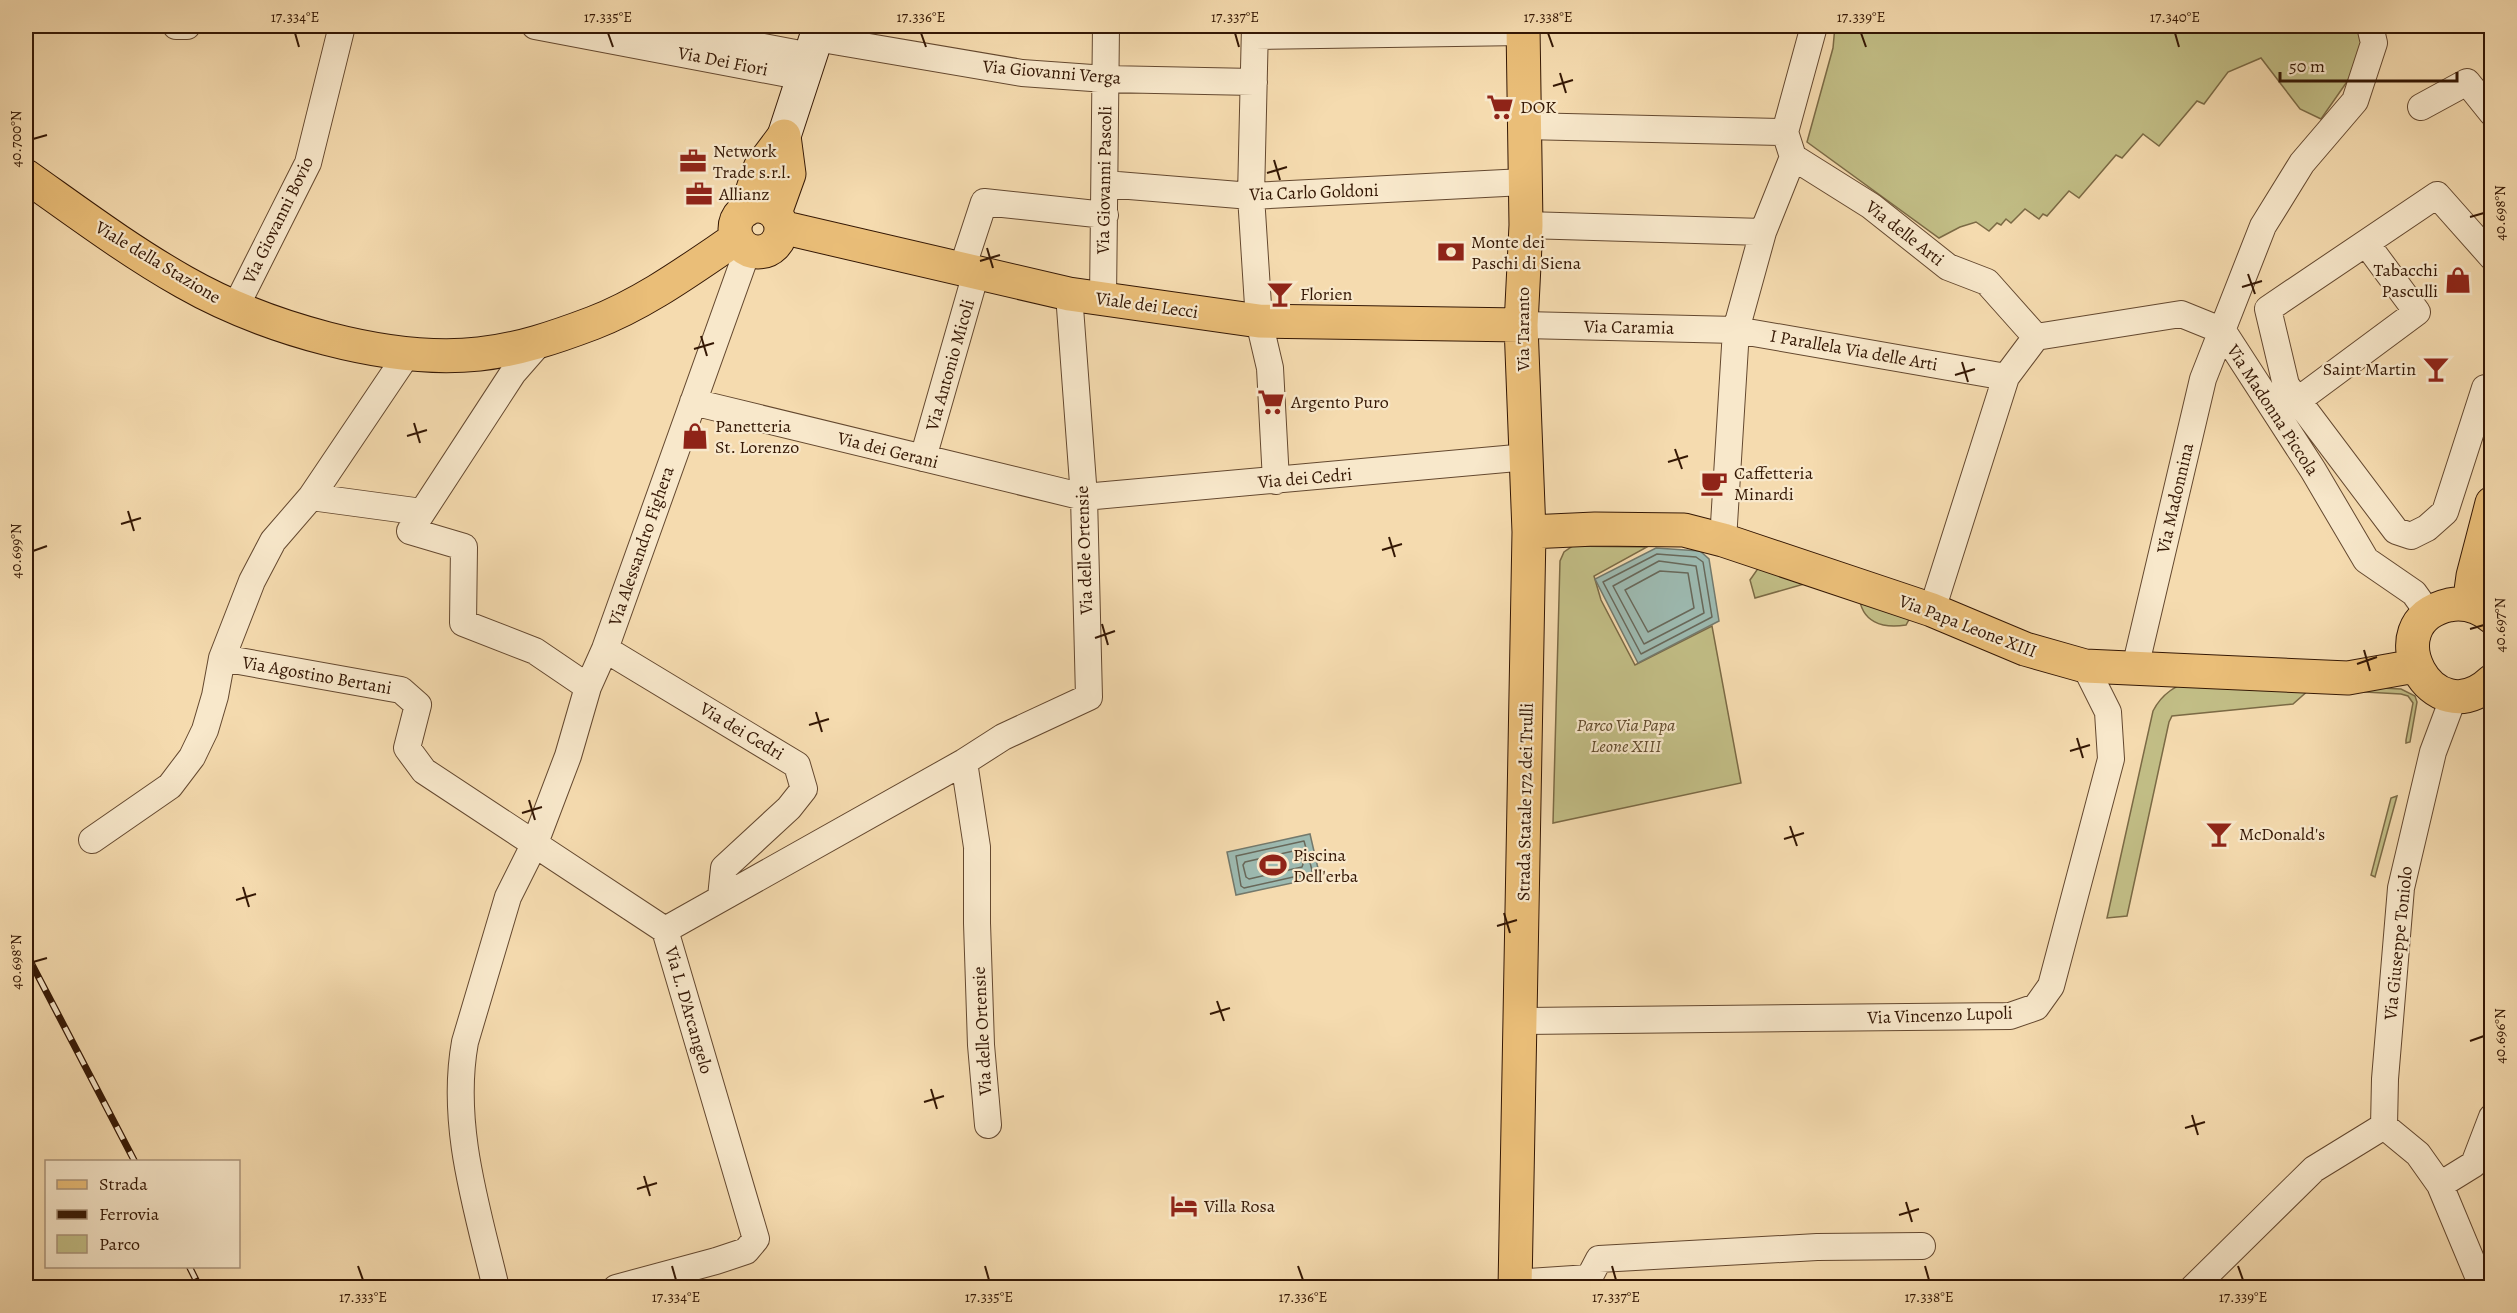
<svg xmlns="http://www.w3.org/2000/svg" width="2517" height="1313" viewBox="0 0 2517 1313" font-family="Alegreya,serif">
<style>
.green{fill:#c2be86;stroke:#7b6a45;stroke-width:1.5}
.water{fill:#9dbab1;stroke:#73796c;stroke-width:1.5}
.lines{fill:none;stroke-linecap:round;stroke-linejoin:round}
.shore{stroke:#68685a;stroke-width:1.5}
.street-casing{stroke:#64482f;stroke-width:28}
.secondary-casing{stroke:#341704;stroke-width:35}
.primary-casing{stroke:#341704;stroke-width:35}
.street{stroke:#f8e8cb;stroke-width:26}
.secondary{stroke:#f8e8cb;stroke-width:33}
.primary{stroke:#eabe78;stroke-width:33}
.rail-casing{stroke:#341704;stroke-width:7}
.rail{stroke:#f8e8cb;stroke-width:4.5;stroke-dasharray:14;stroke-linecap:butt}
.ticks{fill:none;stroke:#341704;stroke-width:2}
.labels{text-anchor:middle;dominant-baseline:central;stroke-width:4.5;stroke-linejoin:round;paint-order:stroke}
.street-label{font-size:18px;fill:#341704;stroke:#f8e8cb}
.poi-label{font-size:18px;fill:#341704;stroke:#f8e8cb;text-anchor:start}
.park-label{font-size:18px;font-style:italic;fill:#5f492b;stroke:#f8e8cb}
.neatline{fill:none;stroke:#341704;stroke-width:2}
.ticks-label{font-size:15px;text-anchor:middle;fill:#341704}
</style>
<rect width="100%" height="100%" fill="#f5dbaf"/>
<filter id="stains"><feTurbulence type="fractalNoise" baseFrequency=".00333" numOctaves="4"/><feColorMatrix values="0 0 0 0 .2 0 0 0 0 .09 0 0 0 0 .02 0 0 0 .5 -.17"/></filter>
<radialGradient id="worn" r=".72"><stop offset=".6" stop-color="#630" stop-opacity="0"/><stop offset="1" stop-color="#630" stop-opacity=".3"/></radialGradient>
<path class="green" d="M1835 26H2370L2374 43 2321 119 2300 109 2261 58 2228 72 2204 104 2197 101 2159 146 2143 134 2122 158 2116 155 2079 198 2069 191 2047 216 2043 214 2039 219 2025 209 2011 223 2006 219 2001 225 1997 223 1989 231 1976 222 1960 227 1939 238 1807 142 1833 48Z
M1569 546 1647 547 1594 576 1601 600 1635 665 1712 626 1741 783 1553 823 1560 561 1564 552 1571 547Z
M1759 567 1811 582 1755 598 1750 580Z
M1859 595 1911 616 1906 625C1882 629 1861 622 1859 595Z
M2194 678 2401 689 2415 696 2417 702 2410 742 2406 743V740L2413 703 2408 696 2401 694 2310 689 2293 704 2172 716 2169 722 2127 916 2107 918 2153 711C2162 693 2176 686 2194 678Z
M2397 796 2375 877 2371 875 2391 798Z"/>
<path class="water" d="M1656 548 1700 551 1709 559 1719 621 1638 663 1595 579Z
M1310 834 1320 877 1236 895 1227 852Z"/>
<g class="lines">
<path class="shore" d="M1657 554 1696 557 1703 562 1712 617 1641 654 1603 582Z
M1659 561 1696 566 1704 613 1644 644 1613 586Z
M1660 571 1688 573 1694 608 1648 632 1625 590Z
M1304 841 1312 870 1311 873 1244 888 1241 886 1236 856Z
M1298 850 1303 864 1302 867 1249 879 1246 877 1243 865 1245 862Z"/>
<defs>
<path id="street" d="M176 26H187
M535 26 804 77
M653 26 811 56
M1255 26 1251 196 1259 321 1270 368 1276 481
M1255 36 1523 32
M816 38 1022 73 1106 79 1254 82
M2421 107 2467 82 2492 113
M1524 126 1785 132
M1793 157 1871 206 1948 267 1987 282 2036 337
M1105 184 1251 196 1524 182
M1526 225 1763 232
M2492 257 2437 195 2268 309 2286 385 2396 531 2411 536 2427 528 2445 512 2485 388 2492 390
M962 269 984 202 1105 215
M1103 299 1106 26
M235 308 308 163 342 26
M1521 325 1736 330 2006 377
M2223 331 2313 470 2366 560 2414 593 2429 614
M541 341 513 373 410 531 464 547 463 623 535 651 588 687
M408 353 311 497 273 541 252 581 222 658 401 690 418 705 407 748 424 771 665 930
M2297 401 2417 312 2366 243
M693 402 1084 497 1527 457
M923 458 976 273
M311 497 422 512
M1723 540 1736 330 1763 232 1793 157 1785 132 1814 26
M1932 610 2006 377 2036 337 2181 314 2223 331
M605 649 797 765 804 789 789 808 724 868 721 897
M2135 668 2203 379 2263 226 2302 163 2355 101 2374 43 2370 26
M964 762 977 847V923L981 1045 988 1125
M92 840 170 786 192 757 205 730 215 696 222 658
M665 930 964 762 1003 737 1089 697 1084 497 1069 294
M1520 1021 2010 1016 2036 1007 2051 986 2111 759 2108 712 2085 666
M2384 1126 2385 1079 2401 888 2433 752 2454 696
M2384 1126 2418 1154 2440 1185 2483 1288
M2440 1185 2474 1164 2492 1117
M1515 1283 1589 1278 1599 1259 1817 1247 1922 1246
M496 1288C477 1208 450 1125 465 1042L508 897 535 843 568 756 588 687 605 649 748 249
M616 1288 716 1261 746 1251 756 1239 665 930
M2193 1288 2314 1169 2384 1126"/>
<path id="secondary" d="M784 136 820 26"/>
<path id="primary" d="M26 176C77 212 129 251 184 282 263 327 388 364 479 354 518 350 556 337 593 323 645 303 691 269 737 238
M735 229a23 23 0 1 1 46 0a23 23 0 1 1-46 0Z
M746 210 760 168 784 136
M775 213 789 174 784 136
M781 227 1069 294 1259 321 1521 325
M1529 532 1595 529 1684 530 1723 540 1932 610 2025 649 2085 666 2348 678 2415 666
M2469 605 2473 576 2492 503
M2492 617C2480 607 2465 602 2449 605 2372 622 2432 738 2492 681
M1515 1288 1529 532 1521 325 1526 225 1523 26"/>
</defs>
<use href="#street" class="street-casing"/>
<use href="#secondary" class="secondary-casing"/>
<use href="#primary" class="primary-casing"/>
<use href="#street" class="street"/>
<use href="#secondary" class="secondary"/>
<use href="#primary" class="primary"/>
<defs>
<path id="rail" d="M26 953 135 1162
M189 1266 200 1288"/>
</defs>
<use href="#rail" class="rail-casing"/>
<use href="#rail" class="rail"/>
</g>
<path class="ticks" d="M295 33 299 47M608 33 613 47M921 33 926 47M1235 33 1239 47M1548 33 1553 47M1861 33 1866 47M2175 33 2179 47M1560 73 1566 93M1553 86 1573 80M33 139 47 135M1274 160 1280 180M1267 173 1287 167M2470 217 2484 213M987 248 993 268M980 261 1000 255M2248 274 2255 294M2242 287 2262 281M701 336 707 356M694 349 714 343M1962 362 1968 382M1955 375 1975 369M414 423 420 443M407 436 427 430M1675 449 1682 469M1668 462 1688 456M128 511 134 531M121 524 141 518M1389 537 1395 557M1382 550 1402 544M33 551 47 546M1102 624 1108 645M2470 629 2484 625M1095 638 1115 631M2364 650 2370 671M2357 664 2377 657M816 712 822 732M809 725 829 719M2077 738 2083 758M2070 751 2090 745M529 800 535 820M522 813 542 807M1790 826 1797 846M1784 839 1804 833M243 887 249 907M236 900 256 894M1504 913 1510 933M1497 926 1517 920M33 962 47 958M1217 1001 1224 1021M1210 1014 1230 1008M2470 1041 2484 1036M931 1089 937 1109M924 1102 944 1096M2192 1115 2198 1135M2185 1128 2205 1122M644 1176 650 1196M637 1189 657 1183M1906 1202 1912 1222M1899 1215 1919 1209M358 1266 363 1280M672 1266 676 1280M985 1266 989 1280M1298 1266 1303 1280M1612 1266 1616 1280M1925 1266 1929 1280M2238 1266 2243 1280"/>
<defs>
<symbol id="supermarket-bare" viewBox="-9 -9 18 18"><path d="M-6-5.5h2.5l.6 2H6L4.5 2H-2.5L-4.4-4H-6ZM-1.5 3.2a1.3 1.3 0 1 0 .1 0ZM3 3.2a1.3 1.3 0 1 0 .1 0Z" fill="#8f2418" stroke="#f8e8cb" stroke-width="2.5" paint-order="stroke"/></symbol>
<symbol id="office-bare" viewBox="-9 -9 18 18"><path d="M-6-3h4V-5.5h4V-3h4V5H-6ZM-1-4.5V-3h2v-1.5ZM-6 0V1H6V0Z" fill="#8f2418" stroke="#f8e8cb" stroke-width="2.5" paint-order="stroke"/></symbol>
<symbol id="bank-bare" viewBox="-9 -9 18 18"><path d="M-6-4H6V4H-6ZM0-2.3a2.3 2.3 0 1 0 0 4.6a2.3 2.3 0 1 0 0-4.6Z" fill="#8f2418" stroke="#f8e8cb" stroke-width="2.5" paint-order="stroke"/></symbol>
<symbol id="shop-bare" viewBox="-9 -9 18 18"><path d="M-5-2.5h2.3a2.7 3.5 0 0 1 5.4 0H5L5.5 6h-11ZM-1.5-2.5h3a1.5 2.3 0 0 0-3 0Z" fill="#8f2418" stroke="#f8e8cb" stroke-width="2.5" paint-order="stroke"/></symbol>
<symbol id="bar-bare" viewBox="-9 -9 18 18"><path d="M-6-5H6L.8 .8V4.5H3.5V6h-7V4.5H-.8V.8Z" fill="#8f2418" stroke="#f8e8cb" stroke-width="2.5" paint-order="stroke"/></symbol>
<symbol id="cafe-bare" viewBox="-9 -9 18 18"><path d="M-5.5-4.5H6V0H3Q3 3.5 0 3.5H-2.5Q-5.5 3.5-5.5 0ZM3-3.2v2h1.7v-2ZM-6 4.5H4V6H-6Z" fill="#8f2418" stroke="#f8e8cb" stroke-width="2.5" paint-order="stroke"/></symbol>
<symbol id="stadium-bare" viewBox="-9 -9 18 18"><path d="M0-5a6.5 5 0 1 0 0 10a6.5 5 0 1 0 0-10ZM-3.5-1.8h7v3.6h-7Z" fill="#8f2418" stroke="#f8e8cb" stroke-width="2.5" paint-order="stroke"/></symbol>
<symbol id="hotel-bare" viewBox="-9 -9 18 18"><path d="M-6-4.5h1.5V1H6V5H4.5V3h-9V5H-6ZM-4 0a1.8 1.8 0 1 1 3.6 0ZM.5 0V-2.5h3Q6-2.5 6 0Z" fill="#8f2418" stroke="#f8e8cb" stroke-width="2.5" paint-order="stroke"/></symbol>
</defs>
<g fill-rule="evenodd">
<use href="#supermarket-bare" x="1481" y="88" width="38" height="38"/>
<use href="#office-bare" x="674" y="142" width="38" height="38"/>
<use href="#office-bare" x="680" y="175" width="38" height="38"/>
<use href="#bank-bare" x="1432" y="233" width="38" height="38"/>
<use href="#shop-bare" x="2439" y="261" width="38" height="38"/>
<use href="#bar-bare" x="1261" y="275" width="38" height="38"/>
<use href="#bar-bare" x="2417" y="350" width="38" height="38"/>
<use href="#supermarket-bare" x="1252" y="383" width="38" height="38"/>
<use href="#shop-bare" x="676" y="417" width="38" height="38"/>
<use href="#cafe-bare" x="1695" y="464" width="38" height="38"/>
<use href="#bar-bare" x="2200" y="815" width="38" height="38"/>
<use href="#stadium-bare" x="1254" y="846" width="38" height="38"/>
<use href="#hotel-bare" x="1165" y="1187" width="38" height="38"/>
</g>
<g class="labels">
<g class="street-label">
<text transform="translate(723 61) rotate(11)">Via Dei Fiori</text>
<text transform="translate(1052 72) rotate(5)">Via Giovanni Verga</text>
<text transform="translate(1104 180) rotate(-89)">Via Giovanni Pascoli</text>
<text transform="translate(1314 192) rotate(-2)">Via Carlo Goldoni</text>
<text transform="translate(278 220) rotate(-64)">Via Giovanni Bovio</text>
<text transform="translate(1905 233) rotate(38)">Via delle Arti</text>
<text transform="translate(158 262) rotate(31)">Viale della Stazione</text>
<text transform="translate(1147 305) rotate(8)">Viale dei Lecci</text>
<text transform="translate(1629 327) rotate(1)">Via Caramia</text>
<text transform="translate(1523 329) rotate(-90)">Via Taranto</text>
<text transform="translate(1854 350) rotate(10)">I Parallela Via delle Arti</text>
<text transform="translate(950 365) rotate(-74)">Via Antonio Micoli</text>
<text transform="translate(2273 410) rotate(57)">Via Madonna Piccola</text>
<text transform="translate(888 450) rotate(14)">Via dei Gerani</text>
<text transform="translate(1305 478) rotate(-5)">Via dei Cedri</text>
<text transform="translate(2175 498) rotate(-77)">Via Madonnina</text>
<text transform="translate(641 546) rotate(-71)">Via Alessandro Fighera</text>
<text transform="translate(1084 550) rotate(-92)">Via delle Ortensie</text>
<text transform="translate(1968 626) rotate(21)">Via Papa Leone XIII</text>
<text transform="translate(317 675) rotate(10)">Via Agostino Bertani</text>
<text transform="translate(742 731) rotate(31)">Via dei Cedri</text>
<text transform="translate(1525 802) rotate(-89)">Strada Statale 172 dei Trulli</text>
<text transform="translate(2398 943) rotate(-84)">Via Giuseppe Toniolo</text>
<text transform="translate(689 1010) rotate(74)">Via L. D'Arcangelo</text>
<text transform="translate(1940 1015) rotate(-2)">Via Vincenzo Lupoli</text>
<text transform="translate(982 1031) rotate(-93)">Via delle Ortensie</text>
</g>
<g class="poi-label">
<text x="1520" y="107">DOK</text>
<text x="713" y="151">Network<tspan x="713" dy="21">Trade s.r.l.</tspan></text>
<text x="719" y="194">Allianz</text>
<text x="1471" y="242">Monte dei<tspan x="1471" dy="21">Paschi di Siena</tspan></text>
<text x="2438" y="270" text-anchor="end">Tabacchi<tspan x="2438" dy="21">Pasculli</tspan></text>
<text x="1300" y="294">Florien</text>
<text x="2416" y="369" text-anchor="end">Saint Martin</text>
<text x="1291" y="402">Argento Puro</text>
<text x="715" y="426">Panetteria<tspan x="715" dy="21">St. Lorenzo</tspan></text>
<text x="1734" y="473">Caffetteria<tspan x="1734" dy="21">Minardi</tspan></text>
<text x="2239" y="834">McDonald's</text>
<text x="1293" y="855">Piscina<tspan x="1293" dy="21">Dell'erba</tspan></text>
<text x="1204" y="1206">Villa Rosa</text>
</g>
<g class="park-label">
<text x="1626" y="725">Parco Via Papa<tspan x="1626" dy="21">Leone XIII</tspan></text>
</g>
</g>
<rect width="2517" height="1313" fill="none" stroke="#f5dbaf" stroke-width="66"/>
<rect x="45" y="1160" width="195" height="108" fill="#f8e8cb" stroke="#aa947b" stroke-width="1.5"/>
<rect x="57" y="1180" width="30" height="9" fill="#eabe78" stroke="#aa947b" stroke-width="1.5"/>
<text x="99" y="1190" font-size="18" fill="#341704">Strada</text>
<rect x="57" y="1210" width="30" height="9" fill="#341704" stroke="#aa947b" stroke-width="1.5"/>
<text x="99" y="1220" font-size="18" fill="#341704">Ferrovia</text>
<rect x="57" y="1235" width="30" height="18" fill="#c2be86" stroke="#aa947b" stroke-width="1.5"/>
<text x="99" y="1250" font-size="18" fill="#341704">Parco</text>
<path d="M2280 72v9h177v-9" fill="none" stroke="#341704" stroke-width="3"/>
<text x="2289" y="72" font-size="18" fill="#341704" stroke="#f8e8cb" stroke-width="4.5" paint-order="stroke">50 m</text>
<rect x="33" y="33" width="2451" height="1247" class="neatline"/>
<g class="ticks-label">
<text x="295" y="22">17.334°E</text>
<text x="608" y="22">17.335°E</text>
<text x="921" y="22">17.336°E</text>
<text x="1235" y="22">17.337°E</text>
<text x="1548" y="22">17.338°E</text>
<text x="1861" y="22">17.339°E</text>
<text x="2175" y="22">17.340°E</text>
<text transform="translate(16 139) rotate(-90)" y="5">40.700°N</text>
<text transform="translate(2500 213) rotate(-90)" y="5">40.698°N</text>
<text transform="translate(16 551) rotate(-90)" y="5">40.699°N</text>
<text transform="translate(2500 625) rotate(-90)" y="5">40.697°N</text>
<text transform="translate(16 962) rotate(-90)" y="5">40.698°N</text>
<text transform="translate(2500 1036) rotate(-90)" y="5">40.696°N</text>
<text x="363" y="1302">17.333°E</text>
<text x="676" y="1302">17.334°E</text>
<text x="989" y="1302">17.335°E</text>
<text x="1303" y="1302">17.336°E</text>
<text x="1616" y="1302">17.337°E</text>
<text x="1929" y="1302">17.338°E</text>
<text x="2243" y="1302">17.339°E</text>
</g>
<rect width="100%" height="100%" filter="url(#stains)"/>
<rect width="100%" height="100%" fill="url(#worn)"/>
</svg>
